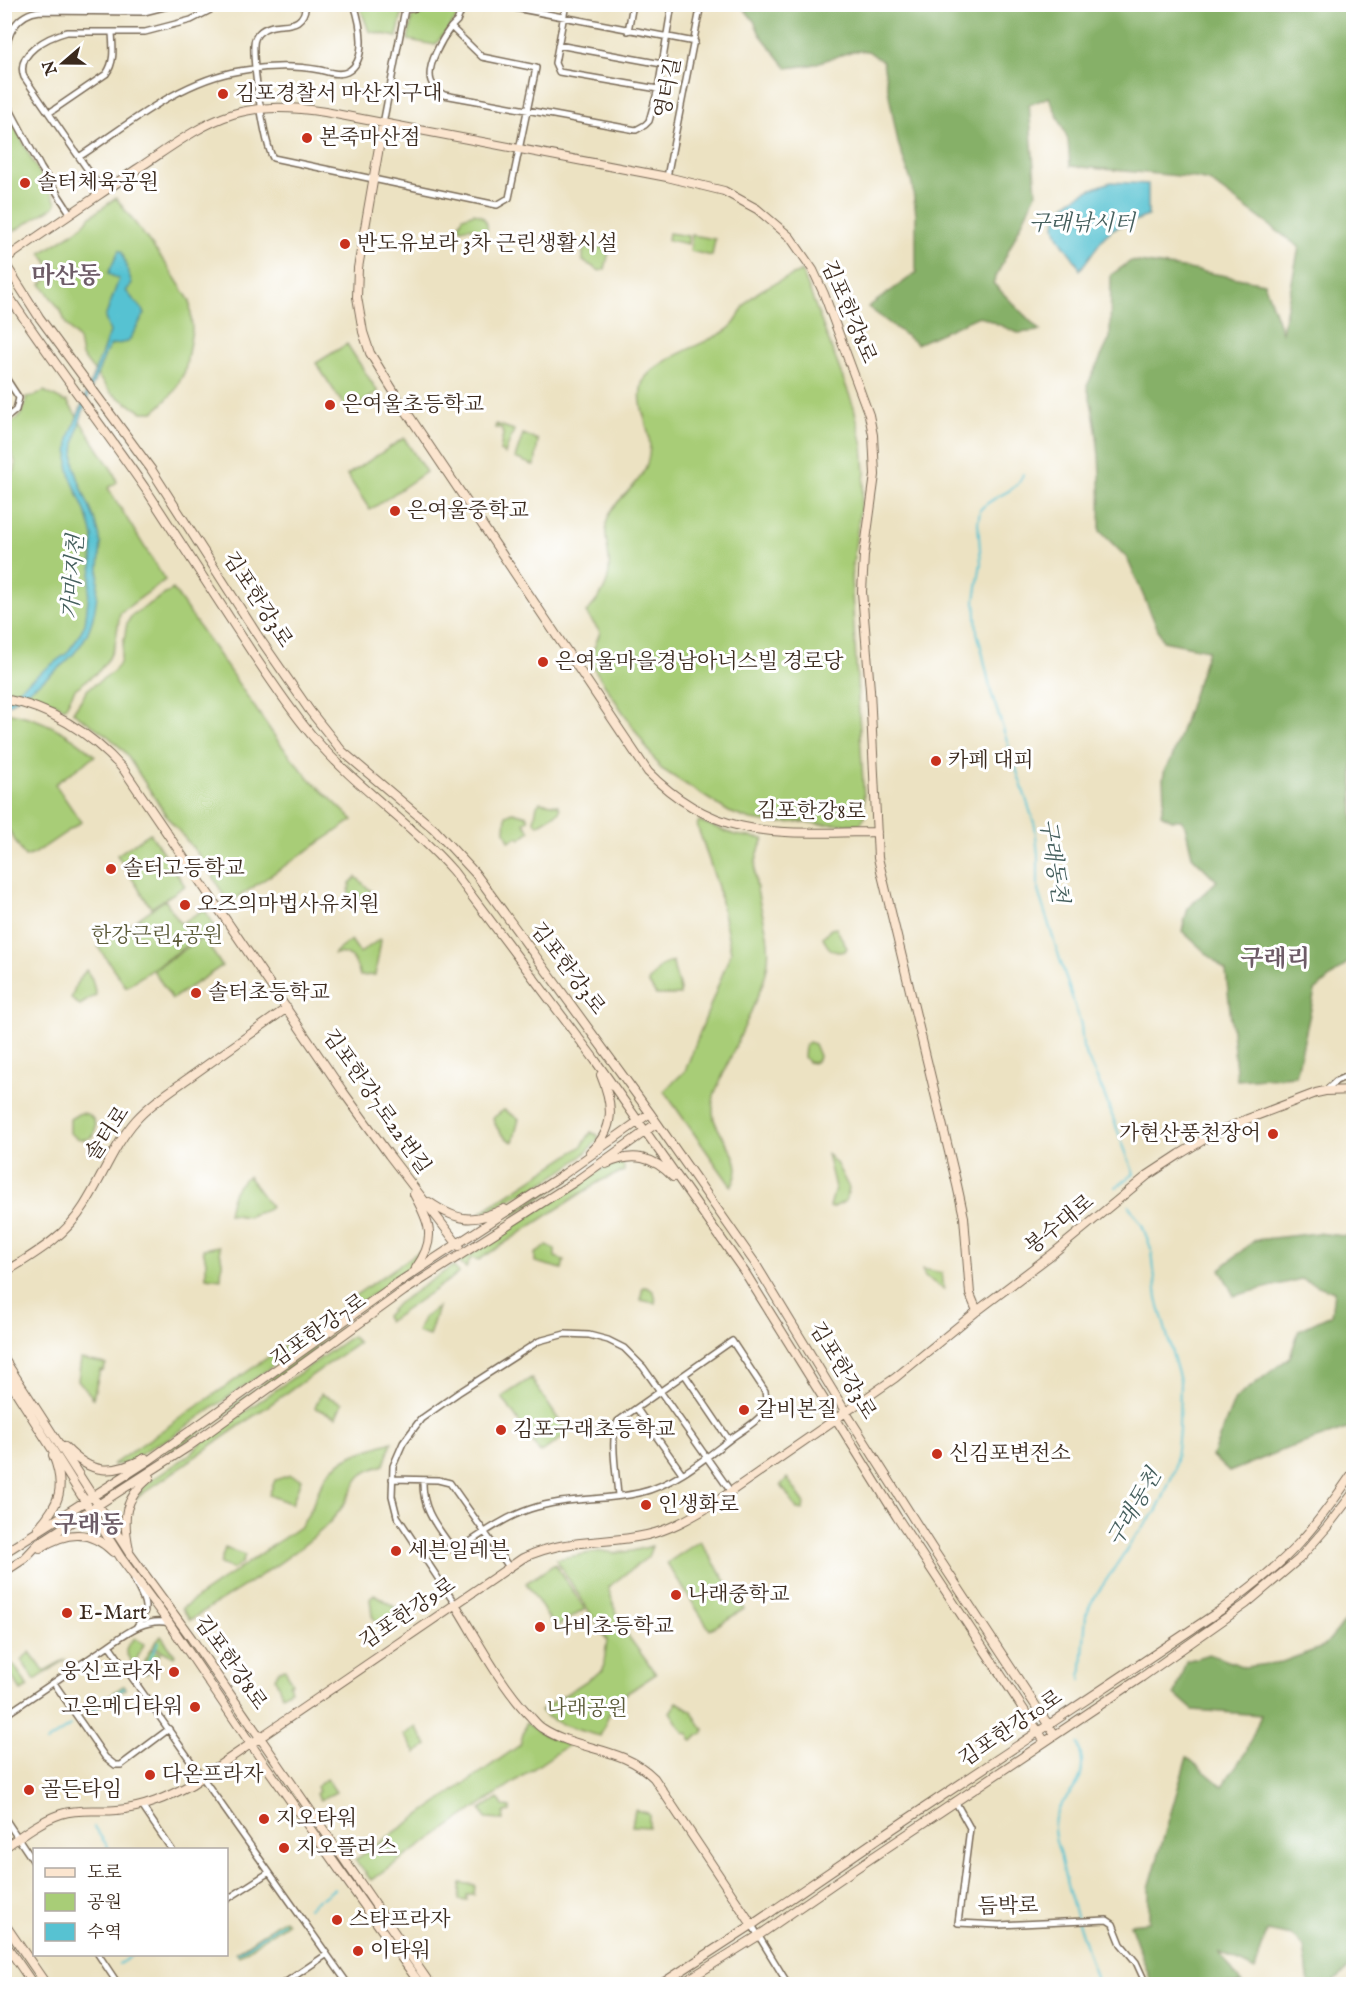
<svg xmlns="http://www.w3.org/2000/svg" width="1358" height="1989" viewBox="0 0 1358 1989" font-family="'IM FELL English','Noto Serif KR',serif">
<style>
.green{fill:#a8cd77;stroke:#727c4a;stroke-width:1.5}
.forest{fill:#86b068;stroke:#606d43;stroke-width:1.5}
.water{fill:#57c2d2;stroke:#497678;stroke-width:1.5}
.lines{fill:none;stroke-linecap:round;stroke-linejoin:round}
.stream{stroke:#57c2d2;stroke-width:2}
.street-casing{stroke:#796a57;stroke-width:8}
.secondary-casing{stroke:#796a57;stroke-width:10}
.street{stroke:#fff;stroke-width:5}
.secondary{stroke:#fbe5cf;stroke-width:8}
.poi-dot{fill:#c8321e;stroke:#fff;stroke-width:2}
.labels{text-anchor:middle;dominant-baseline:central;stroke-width:6;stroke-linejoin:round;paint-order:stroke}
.street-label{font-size:21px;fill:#3b2a1e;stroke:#fff}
.poi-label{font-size:21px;fill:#3b2a1e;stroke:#fff;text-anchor:start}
.park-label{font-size:21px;fill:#5c5b39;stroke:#fff}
.water-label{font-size:22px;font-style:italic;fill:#455f5d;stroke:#fff}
.quarter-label{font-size:24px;font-weight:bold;fill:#6d5c67;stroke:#fff}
</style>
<rect width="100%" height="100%" fill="#fff"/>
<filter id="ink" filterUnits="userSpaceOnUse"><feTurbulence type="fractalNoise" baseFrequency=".0167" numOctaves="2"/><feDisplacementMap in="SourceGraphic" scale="12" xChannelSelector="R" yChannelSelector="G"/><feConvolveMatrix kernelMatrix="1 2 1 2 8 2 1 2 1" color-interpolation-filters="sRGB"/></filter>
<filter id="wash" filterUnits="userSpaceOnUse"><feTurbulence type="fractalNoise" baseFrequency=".008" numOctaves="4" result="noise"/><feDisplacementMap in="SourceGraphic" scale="24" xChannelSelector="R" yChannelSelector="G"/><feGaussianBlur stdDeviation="1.35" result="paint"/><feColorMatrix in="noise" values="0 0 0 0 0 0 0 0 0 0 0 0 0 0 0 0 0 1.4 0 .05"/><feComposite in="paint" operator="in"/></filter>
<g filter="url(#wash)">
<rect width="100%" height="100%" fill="#ece2c2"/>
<path class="green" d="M459 4 461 6V13L435 45 408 40 412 17 427 12 434 5Z
M359 5H391L402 14 397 37 369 31Z
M4 105 31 158 56 202 54 207 9 234H4Z
M116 198 166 264 190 301 192 330 185 371 174 392 154 412H142L111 393 82 356 79 340 66 324 61 311 41 284 55 273 41 253 79 229 91 216Z
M474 213C486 216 491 226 484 237 479 229 472 225 462 229L458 227 463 217Z
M669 233 688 236V244L668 240Z
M692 235 715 239 712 256 690 251Z
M591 245 608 249 609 252 605 269 600 271 583 261V251Z
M802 271 854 407 863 446 865 473 851 577 865 817 860 824H819L806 822 773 823 751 820 729 812 660 768 593 667 590 659 600 632 586 613C604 594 613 579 608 552 607 543 605 534 606 525 610 501 636 490 645 469 660 434 634 413 642 384 648 363 703 344 722 333 742 322 737 311 750 299 763 286 786 279 802 271Z
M347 344 378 392 348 412 316 363Z
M44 391 65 402 67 401 114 473 117 482 108 488 165 580 120 613 115 645 109 658 99 671 75 689 65 708 40 696 5 689 4 482C28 465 8 454 5 439 4 435 5 432 4 429 17 419 26 414 26 397L35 396Z
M496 424 514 430 505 454 500 451 503 434 501 428H495Z
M523 434 538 440 535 466 515 458Z
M404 438 426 472 370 510 347 475Z
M173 589 278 741 307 776 353 820 228 904 207 865 168 818 124 751 109 737 73 712 88 689 114 671 120 663 127 623 132 615Z
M5 712C39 717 70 733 95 756L55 784 81 822 34 854 25 857 5 824Z
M540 802 558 805 560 809 559 812 538 825 534 821 537 805Z
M513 812 527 816 529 819 524 823 530 831 520 839 518 837 509 841 505 831 506 815Z
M699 821 735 835 764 839C740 880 773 918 768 961 766 980 757 997 750 1014 738 1041 726 1068 714 1095 713 1103 712 1111 714 1119 721 1142 749 1161 731 1186L664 1091 685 1071 731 952 718 887 697 825Z
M150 833 185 886 151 908 117 855Z
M356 877 372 892 371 894 350 902 348 899 350 883Z
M165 900 181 924 204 909 215 926 126 987 98 947Z
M836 928 847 948 845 951C833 955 827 948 823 937L831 929Z
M203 937 222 966 172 999 153 970Z
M380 939 381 940 375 975 360 976C356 961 351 951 333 954L351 940 360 953Z
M673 961C673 973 681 983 680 995H656L648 982 661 966Z
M86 970 92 979 96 995 80 1005 71 999 76 984Z
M809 1042 814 1044 819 1056 818 1060 813 1063 808 1062 804 1057 805 1046Z
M504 1110 519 1119 513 1142C502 1137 496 1129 493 1118Z
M80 1113C94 1113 97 1124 94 1135 85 1142 78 1140 70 1133V1119Z
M591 1132 599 1136C591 1155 551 1178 533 1189 528 1192 521 1193 516 1196 502 1203 493 1212 478 1214L569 1155 582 1146Z
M827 1154 836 1163 849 1188 846 1201 832 1208 830 1207 835 1188Z
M623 1161 624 1171 600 1181 479 1260 471 1258 466 1268 458 1262 598 1171Z
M573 1174 574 1176 514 1215V1212Z
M248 1176 271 1207C264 1215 256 1210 248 1217L228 1214C231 1196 234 1186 248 1176Z
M219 1246 222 1262 221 1279 206 1277V1262L203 1249Z
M547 1246 555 1249V1257L564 1260 562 1269 535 1262V1254Z
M420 1251 414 1266 346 1313 341 1305Z
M453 1266 459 1273 388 1322 385 1317 398 1303Z
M922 1269 942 1273 944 1289 925 1277Z
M643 1287C652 1287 657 1294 655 1303L640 1300Z
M438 1307 429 1336 417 1332 423 1318Z
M343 1327 345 1329 214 1423 167 1454 168 1451Z
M309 1329 313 1335 301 1346 167 1440 154 1445 133 1460 122 1464 112 1465Z
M352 1336 358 1343 135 1499 145 1485 189 1455 202 1442Z
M81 1359 106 1364 103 1371 100 1370 93 1398 78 1380Z
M531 1378 568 1434 540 1453 502 1397Z
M321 1394 342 1403 336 1417 315 1408Z
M392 1442 384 1465C355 1474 359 1478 346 1501 340 1511 331 1521 323 1529 283 1565 235 1591 190 1620L182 1608 301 1526C312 1512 315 1495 324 1480 336 1456 369 1450 392 1442Z
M290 1475 301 1479 292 1504 269 1495 275 1480Z
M787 1478 804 1502 803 1510 797 1509 781 1485Z
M700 1541 744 1609 710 1630 667 1563Z
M652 1546 648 1557 608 1587 620 1625 656 1674 615 1701 600 1736C579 1730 556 1726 540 1711L603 1670 607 1640 556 1559 602 1551 615 1553 632 1551Z
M225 1548 245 1555 242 1563 233 1569 220 1564Z
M555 1564 585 1609 555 1628 526 1583Z
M374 1594 399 1610 395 1616 384 1623H377L372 1616 370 1599Z
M161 1636 175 1655 174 1657 153 1646Z
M135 1638 144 1644 134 1665C125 1653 121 1650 135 1638Z
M151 1648 161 1653 150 1667V1671L146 1674 140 1671Z
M30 1652 44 1671 66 1659 35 1680 21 1660Z
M5 1660 15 1666 28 1687 21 1691 5 1666Z
M285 1669 292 1683 289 1684 291 1690 282 1695 275 1678 279 1670Z
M123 1686H125V1689L91 1713 90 1709Z
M677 1702 692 1711 700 1726 704 1729 703 1734 699 1735 693 1741 691 1740 689 1734 684 1733 670 1712Z
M526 1723 544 1735 568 1745 371 1880 355 1860 520 1745Z
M416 1727 427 1745 416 1753 404 1735Z
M327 1779 336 1792 320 1800 316 1794 319 1791 316 1787Z
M498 1798 504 1807 510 1808V1812L504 1813 503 1820 486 1819 481 1809Z
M635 1810 647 1813 649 1815V1827L632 1826Z
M461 1883 475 1885 474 1895H467V1901L459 1900Z
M284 1919 287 1923 239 1956 238 1954 284 1922 237 1953 236 1952Z"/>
<path class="forest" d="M741 5H1353V958L1315 991 1296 1076 1237 1080 1226 971 1182 931 1188 908 1217 881 1192 856 1185 825 1181 820H1172L1161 814 1164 800 1163 778 1165 769 1172 758 1208 650 1163 641 1127 558 1100 531C1101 480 1101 436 1087 386L1110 338 1111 275 1131 261 1183 268 1264 283 1282 332 1299 247 1209 181 1190 177 1070 166 1068 140 1049 97 1029 105 1036 193 993 283 1040 331 1018 333 979 316 917 344 868 307 916 273V214L912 184 898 143 883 62 868 51H853L811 65 787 68 760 34 754 21Z
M1317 1233 1353 1237V1427L1286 1449 1229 1472 1212 1456 1235 1399 1290 1357 1299 1330 1331 1315 1334 1292 1301 1279 1234 1296 1220 1269 1255 1240Z
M1353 1612V1964L1332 1984H1309L1304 1947 1292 1936 1267 1931 1255 1970 1219 1952 1242 1984H1152L1130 1924 1149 1922V1888L1187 1757 1222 1786 1246 1752 1261 1715 1193 1710 1175 1694 1186 1661 1209 1654 1245 1667 1282 1662 1323 1647Z"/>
<path class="water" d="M1111 182 1148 184V216L1113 229 1104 237 1080 270C1075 256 1060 245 1056 230 1048 204 1092 188 1111 182Z
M119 250 122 252 132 284 126 291 145 313 128 342 111 345 106 352C94 384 69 434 75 467 81 495 98 517 101 545 98 570 99 601 91 624 80 662 35 684 5 707V699L67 653 75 642 85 624 92 567 93 536 88 518 71 478 68 465 69 438 110 332 105 318 119 279 108 274Z"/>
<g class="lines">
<path class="stream" d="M1023 474C1018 493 992 495 980 510L978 523 981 563 975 600 977 632 982 651 991 692 1035 826 1038 855V891L1081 1025 1083 1048 1104 1094 1134 1174 1116 1187
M155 1648 159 1642
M145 1669 154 1650
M1081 1680 1086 1615 1091 1603 1137 1534 1156 1512 1162 1500 1175 1469 1179 1429 1180 1381 1157 1299 1152 1251 1142 1225 1129 1206
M105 1701 124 1688
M92 1711 103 1703
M46 1742 70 1726
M1078 1744C1095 1793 1053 1793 1054 1828 1054 1839 1059 1849 1061 1860 1070 1903 1085 1943 1098 1984
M94 1827 106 1844
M107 1846 109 1850
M322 1898 334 1889
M308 1908 319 1899
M238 1953 284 1922
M133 1955V1954
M119 1964 130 1957
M91 1984 97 1980"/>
</g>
</g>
<g filter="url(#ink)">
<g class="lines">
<defs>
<path id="street" d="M306 4C303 36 274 17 259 33 256 36 254 40 254 45 253 65 264 143 273 158L497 205 509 198 536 68 482 57 451 27 457 21 464 4
M395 4C403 11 414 11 422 4
M494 4 695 42
M566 4 555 63 559 72 658 89
M451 27C442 39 426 66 431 81 433 87 439 92 444 95L636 130 645 125 649 121 658 89 672 4
M628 31 633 4
M558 45 662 64
M4 56C8 34 15 14 40 11L144 12 176 4
M4 98 41 168 70 213
M49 113 106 74C115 62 113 48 112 33
M383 124 405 9
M79 157C128 125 179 81 239 71 266 66 293 65 320 70 329 72 339 76 347 72 369 61 360 22 354 4
M667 177 701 4
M103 192 24 77C15 53 48 37 67 32H145L191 20 222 4
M4 375 19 398 16 410 4 420
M4 455V469
M1349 1089 1354 1078
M1325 1091 1336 1081 1354 1073
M685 1375 729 1440
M637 1409 682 1473
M392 1479 438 1480 450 1483 509 1567
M423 1480C422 1512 438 1527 455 1552 479 1536 503 1518 530 1509 565 1497 603 1501 639 1493 673 1485 702 1461 729 1440 742 1430 760 1421 767 1407L765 1391 732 1341 618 1421C609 1435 617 1478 618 1496
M134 1580C143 1599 152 1607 137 1626
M455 1604 397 1516 392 1496 393 1466 403 1443 421 1419 458 1393 539 1341 565 1334 589 1335 608 1340 624 1348 643 1367 731 1492
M109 1645C126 1633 147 1617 169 1623
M54 1683 105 1757 115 1765H121L169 1729
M4 1716 109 1645 348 1984
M955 1801 970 1828 958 1923 999 1925 1107 1920 1113 1924 1121 1944 1136 1962 1146 1984
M142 1806 172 1850
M4 1817 34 1862
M226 1900 268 1873
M752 1925 788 1984
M98 1954 118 1984
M283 1984 326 1955"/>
<path id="secondary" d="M383 124 358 268 357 297 363 332 370 353 404 408 648 772C719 844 785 832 877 832
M4 260C48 229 93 199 137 169 168 149 198 125 233 114 263 105 294 107 325 112L667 177 724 191 757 209 790 237 813 270 824 294 869 415 873 435 875 475 864 555 862 592 870 690 878 858 957 1185 964 1217 970 1294 977 1311
M4 262 39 317 151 469 258 636 310 711 342 751 434 829 475 873 650 1113 755 1263 845 1411 932 1548 1055 1735
M4 289C50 359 102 425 149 494 184 547 218 601 253 654 273 683 292 713 315 739 356 787 411 823 453 871L595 1060 746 1274 897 1517 1045 1742
M4 699C53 708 92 734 124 770L344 1093 389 1155 459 1246
M590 1152C616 1129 613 1104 601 1075
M606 1164C633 1152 653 1156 673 1177
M414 1194C430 1223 437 1239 416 1268
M429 1202C458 1222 473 1223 504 1209
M4 1273C34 1254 65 1237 84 1206 102 1178 114 1145 136 1120 151 1103 172 1090 190 1077 222 1054 255 1031 287 1008
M4 1359 130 1554 192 1639 430 1984
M4 1373 121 1558 169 1623 261 1759 420 1984
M65 1447C91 1475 113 1475 145 1458
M38 1528C60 1504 66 1487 53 1455
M40 1548C67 1531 90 1529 113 1552
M129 1549C122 1517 124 1499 150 1477
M4 1553 148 1461 396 1284 564 1174 650 1113
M4 1572 24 1559 39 1543 188 1447 404 1291 576 1181 657 1123
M455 1604C478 1641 499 1683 529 1715 533 1719 537 1725 542 1728 577 1751 622 1746 654 1778L752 1925
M4 1848C22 1835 40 1821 61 1814 80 1808 97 1812 117 1810 144 1808 168 1797 192 1784L523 1558C568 1537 603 1545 647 1535 669 1530 688 1519 707 1508L895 1378 977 1311 1051 1255 1148 1175 1180 1154 1208 1137 1245 1120 1316 1093 1325 1091 1354 1090
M4 1923 46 1984
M4 1942 33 1984
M661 1984 752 1925 891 1830 1221 1610C1248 1589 1277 1568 1300 1542 1320 1520 1337 1496 1354 1471
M681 1984 758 1936 855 1869 1142 1677 1246 1604 1299 1559 1327 1527 1354 1492"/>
</defs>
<use href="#street" class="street-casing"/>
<use href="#secondary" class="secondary-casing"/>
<use href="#street" class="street"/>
<use href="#secondary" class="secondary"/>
</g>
</g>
<g class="poi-dot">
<circle cx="223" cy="94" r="6"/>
<circle cx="307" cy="138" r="6"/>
<circle cx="25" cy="183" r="6"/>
<circle cx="345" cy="244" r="6"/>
<circle cx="330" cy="405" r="6"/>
<circle cx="395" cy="511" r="6"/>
<circle cx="543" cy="662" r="6"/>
<circle cx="936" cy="761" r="6"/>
<circle cx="111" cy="869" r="6"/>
<circle cx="185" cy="905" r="6"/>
<circle cx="196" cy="993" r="6"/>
<circle cx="1273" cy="1134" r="6"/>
<circle cx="744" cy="1410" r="6"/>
<circle cx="501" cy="1430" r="6"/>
<circle cx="937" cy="1454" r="6"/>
<circle cx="646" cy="1505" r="6"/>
<circle cx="396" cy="1551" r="6"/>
<circle cx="676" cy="1595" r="6"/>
<circle cx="67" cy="1613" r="6"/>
<circle cx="540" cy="1627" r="6"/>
<circle cx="174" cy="1672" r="6"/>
<circle cx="195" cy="1707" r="6"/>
<circle cx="150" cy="1775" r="6"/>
<circle cx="29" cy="1790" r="6"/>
<circle cx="264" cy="1819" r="6"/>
<circle cx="284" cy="1848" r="6"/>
<circle cx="337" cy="1920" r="6"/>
<circle cx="358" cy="1951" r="6"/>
</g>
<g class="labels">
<g class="street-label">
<text transform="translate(669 88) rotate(-79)">영터길</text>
<text transform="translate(848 312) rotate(67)">김포한강8로</text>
<text transform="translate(257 600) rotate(57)">김포한강3로</text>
<text transform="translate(811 812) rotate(1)">김포한강8로</text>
<text transform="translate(567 969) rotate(53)">김포한강3로</text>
<text transform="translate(376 1102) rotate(55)">김포한강7로22번길</text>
<text transform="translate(108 1134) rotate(-56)">솔터로</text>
<text transform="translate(1060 1225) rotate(-39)">봉수대로</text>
<text transform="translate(319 1331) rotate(-35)">김포한강7로</text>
<text transform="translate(842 1371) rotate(59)">김포한강3로</text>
<text transform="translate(408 1614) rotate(-34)">김포한강9로</text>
<text transform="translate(230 1663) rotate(55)">김포한강8로</text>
<text transform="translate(1011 1729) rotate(-34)">김포한강10로</text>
<text transform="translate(1008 1907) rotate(-1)">듬박로</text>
</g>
<g class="poi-label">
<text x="235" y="94">김포경찰서 마산지구대</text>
<text x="319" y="138">본죽마산점</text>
<text x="37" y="183">솔터체육공원</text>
<text x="357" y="244">반도유보라 3차 근린생활시설</text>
<text x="342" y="405">은여울초등학교</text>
<text x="407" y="511">은여울중학교</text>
<text x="555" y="662">은여울마을경남아너스빌 경로당</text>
<text x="948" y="761">카페 대피</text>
<text x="123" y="869">솔터고등학교</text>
<text x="197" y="905">오즈의마법사유치원</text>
<text x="208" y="993">솔터초등학교</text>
<text x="1261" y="1134" text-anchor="end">가현산풍천장어</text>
<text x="756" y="1410">갈비본질</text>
<text x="513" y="1430">김포구래초등학교</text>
<text x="949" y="1454">신김포변전소</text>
<text x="658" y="1505">인생화로</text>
<text x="408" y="1551">세븐일레븐</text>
<text x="688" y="1595">나래중학교</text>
<text x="79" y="1613">E-Mart</text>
<text x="552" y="1627">나비초등학교</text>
<text x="162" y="1672" text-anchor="end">웅신프라자</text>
<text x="183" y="1707" text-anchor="end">고은메디타워</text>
<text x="162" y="1775">다온프라자</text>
<text x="41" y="1790">골든타임</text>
<text x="276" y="1819">지오타워</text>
<text x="296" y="1848">지오플러스</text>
<text x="349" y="1920">스타프라자</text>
<text x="370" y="1951">이타워</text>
</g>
<g class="park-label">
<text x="157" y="936">한강근린4공원</text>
<text x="587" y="1709">나래공원</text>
</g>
<g class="water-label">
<text x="1082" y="224">구래낚시터</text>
<text transform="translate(74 577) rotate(-86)">가마지천</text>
<text transform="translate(1053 861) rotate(81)">구래동천</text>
<text transform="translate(1135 1508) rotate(-60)">구래동천</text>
</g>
<g class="quarter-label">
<text x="66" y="276">마산동</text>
<text x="1275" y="959">구래리</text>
<text x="89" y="1525">구래동</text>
</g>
</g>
<rect width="1358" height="1989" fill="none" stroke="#fff" stroke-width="24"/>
<rect x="33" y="1848" width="195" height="108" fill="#ffffff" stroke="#b1aaa5" stroke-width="1.5"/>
<rect x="45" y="1868" width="30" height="9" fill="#fbe5cf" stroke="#b1aaa5" stroke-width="1.5"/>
<text x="87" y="1878" font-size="18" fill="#3b2a1e">도로</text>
<rect x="45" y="1893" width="30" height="18" fill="#a8cd77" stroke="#b1aaa5" stroke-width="1.5"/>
<text x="87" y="1908" font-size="18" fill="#3b2a1e">공원</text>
<rect x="45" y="1923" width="30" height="18" fill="#57c2d2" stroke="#b1aaa5" stroke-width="1.5"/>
<text x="87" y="1938" font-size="18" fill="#3b2a1e">수역</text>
<g transform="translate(63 63) rotate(250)" stroke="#ffffff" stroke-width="4.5" paint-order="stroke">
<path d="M0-4.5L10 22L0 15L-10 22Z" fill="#3b2a1e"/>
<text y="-9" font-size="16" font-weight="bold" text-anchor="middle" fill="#3b2a1e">N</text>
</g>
</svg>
